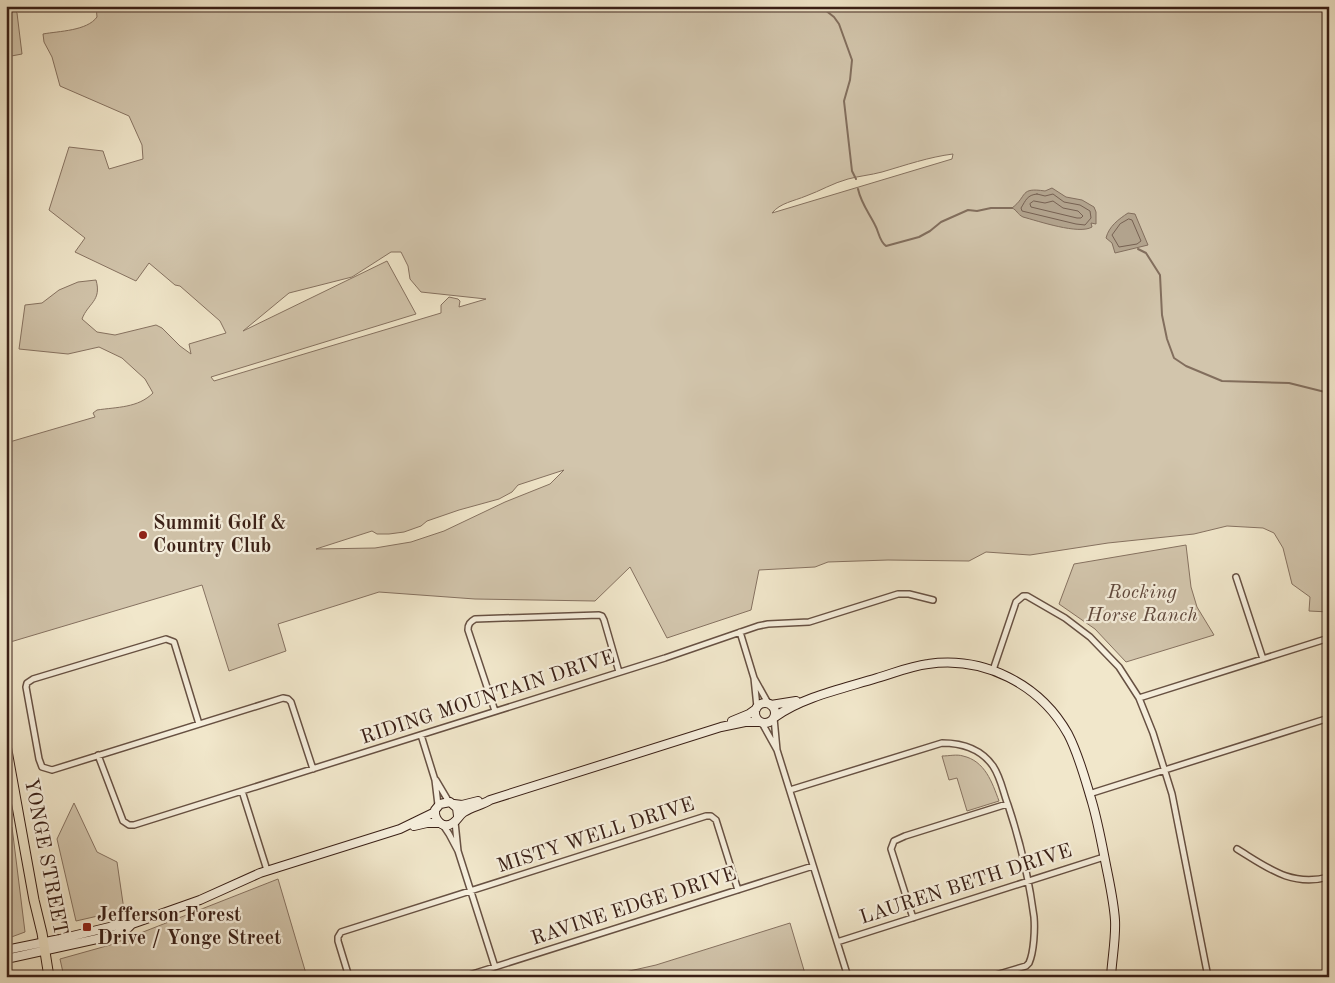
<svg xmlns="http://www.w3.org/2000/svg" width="1335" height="983" viewBox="0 0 1335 983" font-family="'Old Standard TT',serif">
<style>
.green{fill:#d2c5ac;stroke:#867261;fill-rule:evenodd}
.water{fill:#b2a38d;stroke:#826e5d}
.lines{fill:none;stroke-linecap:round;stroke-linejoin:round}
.shore{stroke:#766152;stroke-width:1}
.stream{stroke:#826e5d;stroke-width:2}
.street-casing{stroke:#675143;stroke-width:8}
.secondary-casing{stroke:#391f16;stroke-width:10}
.primary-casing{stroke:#391f16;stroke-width:11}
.street{stroke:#f6efdd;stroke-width:5}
.secondary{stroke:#f6efdd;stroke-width:8}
.primary{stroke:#f1e7cb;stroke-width:9}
.poi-dot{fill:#8f2418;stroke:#f6efdd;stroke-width:2}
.labels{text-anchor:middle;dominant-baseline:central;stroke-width:4.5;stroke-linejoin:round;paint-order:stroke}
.poi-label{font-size:20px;font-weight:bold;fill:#391f16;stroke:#f6efdd;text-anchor:start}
.park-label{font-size:20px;font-style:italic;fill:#5f483c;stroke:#f6efdd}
.street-label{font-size:20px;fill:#391f16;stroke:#f6efdd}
</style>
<rect width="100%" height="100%" fill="#f1e7cb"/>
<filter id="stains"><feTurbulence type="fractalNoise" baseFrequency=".004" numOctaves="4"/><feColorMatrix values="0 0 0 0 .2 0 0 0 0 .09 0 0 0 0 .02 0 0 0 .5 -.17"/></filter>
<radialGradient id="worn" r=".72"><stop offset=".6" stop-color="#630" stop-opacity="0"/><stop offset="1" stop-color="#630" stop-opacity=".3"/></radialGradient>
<path class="green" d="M6 6H11L17 13 22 54 6 57Z
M96 6H1329V612L1309 611 1310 597 1292 584 1283 548 1274 533 1263 528 1227 526 1194 534 1108 543 1030 555 986 552 969 561 888 560 828 562 815 567 759 570 751 610 667 638 630 567 595 601 475 599 379 592 278 624 286 651 229 671 202 585 7 643 6 443 95 417 93 413 97 410C117 407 138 408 153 393L145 379 134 369 122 358 99 347 68 354 19 349 25 305 42 303 59 290 78 282 96 280C102 301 88 303 82 319L97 332 115 335 156 325 162 328 180 346 191 354 189 344 226 333 220 321 180 286 175 285 149 263 136 281 75 252 85 238 49 210 69 147 103 151 109 169 143 159 142 145 129 116 60 86 52 57 44 42 43 34C59 31 87 31 97 17ZM953 154 952 159 772 213C780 203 794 201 806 196 820 191 833 183 848 179 859 176 871 175 882 172 906 165 929 157 953 154ZM391 252H401L408 266 410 279 421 292 486 299 459 307 460 301 458 299 449 297 441 305V313L214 381 211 377 416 314 387 261 243 331 289 293 352 277ZM564 470 550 484 505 502 444 531 411 542 375 548 316 549 372 531 377 534H389L404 532 421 526 427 521 459 510 499 499 512 492 518 485Z
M1186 545 1191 587 1197 607 1214 635 1126 662 1095 629 1059 604 1074 564Z
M942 756C949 756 957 754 963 756 985 761 992 782 999 801L967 811 957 778 949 780Z
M74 803 97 852 117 862 124 910 76 921 57 839Z
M12 827 25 932 6 939V828Z
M278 879 307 977H64L60 959 110 945Z
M790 923 806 977H603L656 965Z"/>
<path class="water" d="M1052 188 1066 197 1082 200 1094 207 1096 212V224L1091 223 1092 227C1079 235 1038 221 1023 217 1017 214 1017 210 1012 208 1028 196 1019 187 1045 191Z
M1128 213 1135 214 1148 245 1115 253 1112 243 1106 238C1109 226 1119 219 1128 213Z"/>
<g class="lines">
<path class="shore" d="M1037 194 1045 196 1053 194 1064 202 1080 205 1090 211 1091 218 1085 225 1076 224 1022 211 1021 208C1026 200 1027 195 1037 194Z
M1034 201 1045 203 1053 201 1063 208 1078 211 1083 216 1081 218H1077L1031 207 1030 204Z
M1129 219 1132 220 1141 241 1137 244 1119 247 1112 235 1120 224Z"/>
<path class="stream" d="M820 6 834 17 839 24 852 60 850 80 844 101 852 171 856 179
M858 189C861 203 869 213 875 225 879 232 879 241 886 246L919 237 930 231 941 222 968 210 977 211 991 208H1012
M1138 249 1146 253 1160 275 1162 315 1167 339 1174 358 1186 366 1222 381 1289 383 1329 393"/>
<defs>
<path id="street" d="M1236 577 1263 659
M740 632 754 678 757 707
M993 670 1016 602 1023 596H1027L1065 618 1090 637 1119 667 1139 698 1153 733 1172 794 1208 977
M754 678 768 703
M1139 698 1329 638
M495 711 468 630C468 624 470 622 475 619L599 615 602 616 604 620 619 672
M774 718 777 750
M762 723 777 750 848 977
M199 724 174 642 166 639 33 679 27 683 26 687 39 759 42 767 52 770 283 698 288 699 291 702 313 769
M421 735 435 780 438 805
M98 755 123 821 129 825H134L665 658 758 626 768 624 809 622 898 594H909L933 600
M436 780 449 802
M790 790 942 743C962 743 981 749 993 766 1001 778 1003 792 1008 805 1020 841 1029 879 1034 917 1035 929 1034 952 1029 963L1026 966 989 977
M242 791 267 870
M1089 794 1329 718
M455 822 458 851
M443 825 449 834 458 851 495 967
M1237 849C1268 868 1291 887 1329 877
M913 918 891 849 894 841 905 836 1007 804
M837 942 1104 857
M349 977 338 941V937L341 932 706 816H711L716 820 738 890
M463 977 813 866"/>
<path id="secondary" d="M755 713a10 10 0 1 1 20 0a10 10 0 1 1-20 0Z
M771 705 796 701
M775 717C802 697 845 688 877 678 894 673 911 666 928 664 984 656 1040 684 1068 734 1079 755 1085 779 1092 802 1099 826 1103 851 1108 875 1111 890 1114 905 1115 920 1116 939 1112 958 1111 977
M732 721 749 714 756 709
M454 804 462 805 478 801
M458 816 457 808 450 802 440 804 435 810C434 820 443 830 453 823 458 820 459 815 464 812 472 807 482 805 490 800L721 727 745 722H760
M414 826 427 823H439
M6 950 60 939 122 924H132
M6 959 106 937 125 931 132 924 200 900 260 873 400 829 435 812"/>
<path id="primary" d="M6 745 34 900 42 933 49 977"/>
</defs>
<use href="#street" class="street-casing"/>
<use href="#secondary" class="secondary-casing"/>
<use href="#primary" class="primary-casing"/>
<use href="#street" class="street"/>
<use href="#secondary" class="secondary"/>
<use href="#primary" class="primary"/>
</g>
<g class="poi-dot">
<circle cx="143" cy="535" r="5"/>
<rect x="82" y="922" width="10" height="10" rx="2.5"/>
</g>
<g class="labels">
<g class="poi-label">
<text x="153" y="524">Summit Golf &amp;<tspan x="153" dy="23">Country Club</tspan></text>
<text x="97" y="916">Jefferson Forest<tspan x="97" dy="23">Drive / Yonge Street</tspan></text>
</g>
<g class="park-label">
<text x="1142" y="593">Rocking<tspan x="1142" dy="23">Horse Ranch</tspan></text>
</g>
<g class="street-label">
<text transform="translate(488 698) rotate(-18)">RIDING MOUNTAIN DRIVE</text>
<text transform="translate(596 836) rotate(-18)">MISTY WELL DRIVE</text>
<text transform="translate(45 857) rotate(79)">YONGE STREET</text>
<text transform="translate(966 885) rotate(-18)">LAUREN BETH DRIVE</text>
<text transform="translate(634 907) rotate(-18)">RAVINE EDGE DRIVE</text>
</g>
</g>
<rect width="1335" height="983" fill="none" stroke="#f1e7cb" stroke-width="25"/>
<rect x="8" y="8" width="1320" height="968" fill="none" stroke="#391f16" stroke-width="2.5"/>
<rect x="12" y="12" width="1310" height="958" fill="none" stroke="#391f16"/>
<rect width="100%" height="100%" filter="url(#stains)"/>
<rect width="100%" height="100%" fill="url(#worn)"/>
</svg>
